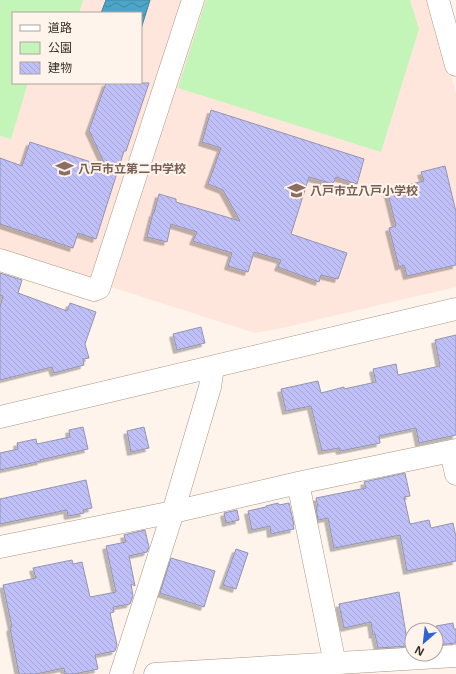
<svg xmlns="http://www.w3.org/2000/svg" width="456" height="674" viewBox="0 0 456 674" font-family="'Open Sans','Noto Sans JP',sans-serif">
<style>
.education{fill:#ffe6dd;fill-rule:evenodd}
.green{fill:#c3f5b8}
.water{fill:url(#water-waves);stroke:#458197}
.building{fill:url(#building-back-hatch);stroke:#9494ae;filter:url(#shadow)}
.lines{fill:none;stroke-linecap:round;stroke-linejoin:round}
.minor-casing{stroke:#ab9583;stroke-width:23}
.minor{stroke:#fff;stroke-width:22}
.labels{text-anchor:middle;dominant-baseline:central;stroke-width:4;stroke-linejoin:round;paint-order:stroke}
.education-label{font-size:12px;font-weight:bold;fill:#785e54;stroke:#fef4ec;text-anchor:start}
</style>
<defs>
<pattern id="water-waves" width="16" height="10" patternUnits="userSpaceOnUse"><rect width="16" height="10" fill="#4ba5c8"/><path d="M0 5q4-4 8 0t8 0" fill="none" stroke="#3f87a2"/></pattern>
<pattern id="building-back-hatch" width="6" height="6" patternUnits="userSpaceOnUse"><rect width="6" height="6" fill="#c0c0f9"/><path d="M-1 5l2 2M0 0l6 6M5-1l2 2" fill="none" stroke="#a6a5d5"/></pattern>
<filter id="shadow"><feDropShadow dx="-3.5" dy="3.5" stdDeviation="0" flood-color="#0004"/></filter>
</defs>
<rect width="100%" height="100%" fill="#fef4ec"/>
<path class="education" d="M0 0H184L95 275 87 280 0 253ZM13 13H141V83H13Z
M200 0H431L456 93V287L278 329 255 333 108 286Z"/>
<path class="green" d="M0 0H83L79 13H13V83H28L11 139 0 136Z
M206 0H410L419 29 381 152 178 88Z"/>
<path class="water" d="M106 0H150L141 29V13H101Z"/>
<path class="building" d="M106 83H149L126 151H124L96 239 78 233 73 248 0 224V158L22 166 30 142 106 167 89 130Z
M211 110 364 159 357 184 336 177 333 184 309 177 291 234 347 253 338 279 321 275 319 282 278 267 281 260 254 252 248 272 228 266 232 253 193 241 197 232 171 224 167 242 147 237 153 213H154L159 194 176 199V202L240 221 223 190 208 184 221 148 202 142Z
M445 166 456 212V265L407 276 404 265 399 267 389 228 396 226 387 190 424 181 421 172Z
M0 273 22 280 18 293 67 311 70 303 96 312 85 344 89 358 83 359 84 365 54 373 52 367 0 380V307L3 296 0 295Z
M201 327 205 343 177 350 173 334Z
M456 335V435L419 443 416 428 379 436 380 443 340 451 339 448 322 451 311 406 286 411 281 389 318 381 321 393 344 387V389L376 382 373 369 396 364 398 375 440 366 435 340Z
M83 427 88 449 40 460 41 461 0 470V453L18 449 17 443 36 439 37 444 70 437 69 430Z
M144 427 149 448 131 452 127 431Z
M405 473 410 496 404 497 410 524 429 520 431 528 453 523 456 537V561L407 571 400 535 334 548 328 518 318 520 316 507H318L316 498 366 488 364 482Z
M86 480 92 508 83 510 84 513 68 516 67 510 0 524V499Z
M278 503 279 505 289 503 294 525H293L294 529 271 534 270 526 252 530 248 511 266 507V506Z
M237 510 239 520 226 523 224 513Z
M145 530 149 547 147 552 129 556 135 586 131 584 133 596 130 604 113 607 114 612 110 613 117 645 115 651 95 655 98 669 74 674H65L64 668 36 674H19L10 628 12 627 3 585 36 578 33 568 72 560 73 564 82 562 90 597 116 592 106 546 126 542 124 535Z
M236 549 248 553 236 589 223 585Z
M171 558 215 571 204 607 160 593Z
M399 592 408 646 378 648 375 634 373 635 371 622 344 628 339 604Z
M453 623 454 629H456V643L436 645V626Z"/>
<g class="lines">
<defs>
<path id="minor" d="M438 0 456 65
M0 260 94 290 99 288 193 0
M0 417 456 309
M451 452 456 474
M298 483 335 664
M0 547 173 512 298 483 456 450
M121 674 173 512 210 387 213 367
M155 674 456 656"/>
</defs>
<use href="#minor" class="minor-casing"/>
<use href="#minor" class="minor"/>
</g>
<defs>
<symbol id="school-bare" viewBox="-9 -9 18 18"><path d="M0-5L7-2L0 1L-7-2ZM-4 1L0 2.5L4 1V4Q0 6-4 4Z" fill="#8d6e63" stroke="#fef4ec" stroke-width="2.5" paint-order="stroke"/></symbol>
</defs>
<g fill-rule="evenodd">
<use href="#school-bare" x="52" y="156" width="25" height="25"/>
<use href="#school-bare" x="284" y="178" width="25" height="25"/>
</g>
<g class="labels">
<g class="education-label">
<text x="78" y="168">八戸市立第二中学校</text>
<text x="310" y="190">八戸市立八戸小学校</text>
</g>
</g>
<rect x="12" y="12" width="130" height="72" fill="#fef4ec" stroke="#aea49d"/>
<rect x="20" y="25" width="20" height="6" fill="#ffffff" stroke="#aea49d"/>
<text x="48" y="32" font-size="12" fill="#362d26">道路</text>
<rect x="20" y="42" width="20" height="12" fill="#c3f5b8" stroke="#aea49d"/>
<text x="48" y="52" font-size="12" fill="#362d26">公園</text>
<rect x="20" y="62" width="20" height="12" fill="url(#building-back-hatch)" stroke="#aea49d"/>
<text x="48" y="72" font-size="12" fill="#362d26">建物</text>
<g transform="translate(424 642) rotate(208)"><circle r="19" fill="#fef4ec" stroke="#aea49d"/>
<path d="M0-3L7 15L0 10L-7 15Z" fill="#2e63d1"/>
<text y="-6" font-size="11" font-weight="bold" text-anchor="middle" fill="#362d26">N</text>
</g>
</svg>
